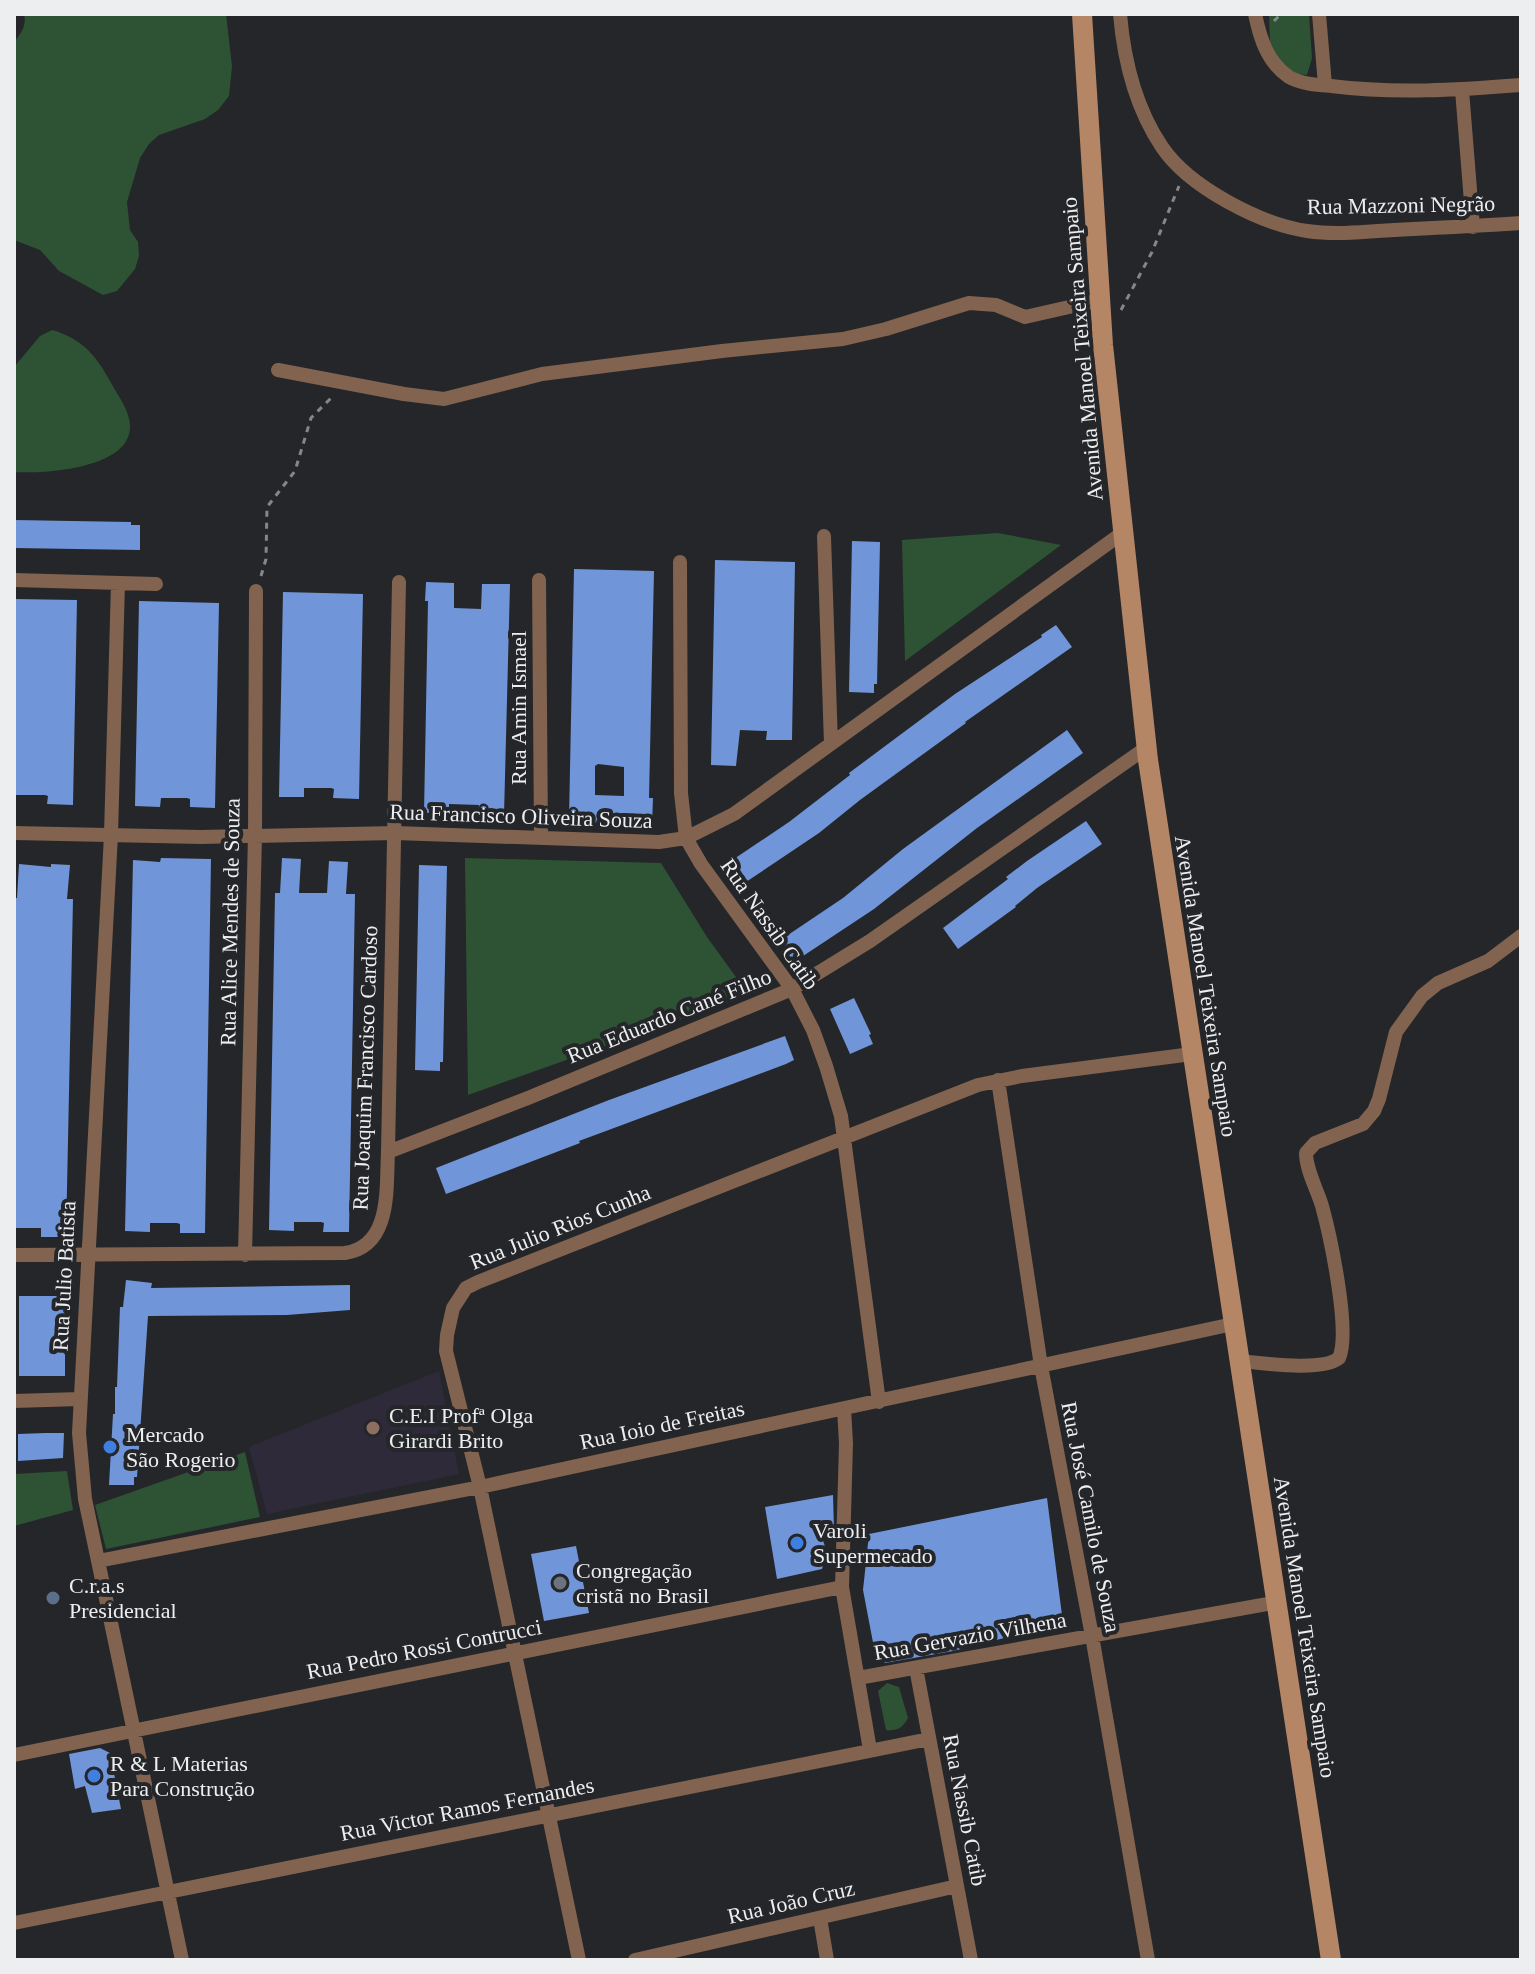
<svg xmlns="http://www.w3.org/2000/svg" width="1535" height="1974" viewBox="0 0 1535 1974" font-family="Georgia,serif">
<style>
.education{fill:#2f2a3a}
.green{fill:#2d5334}
.building{fill:#7195d9;fill-rule:evenodd}
.lines{fill:none;stroke-linecap:round;stroke-linejoin:round}
.path{stroke:#858689;stroke-width:3;stroke-dasharray:6 6;stroke-linecap:butt}
.street{stroke:#81634f;stroke-width:14}
.secondary{stroke:#b58665;stroke-width:20}
.education-dot{fill:#8d6e63;stroke:#242629;stroke-width:3}
.shop-dot{fill:#3f7fe0;stroke:#242629;stroke-width:3}
.worship-dot{fill:#6b7280;stroke:#242629;stroke-width:3}
.service-dot{fill:#5c6f8a;stroke:#242629;stroke-width:3}
.labels{text-anchor:middle;dominant-baseline:central;stroke-width:8;stroke-linejoin:round;paint-order:stroke}
.street-label{font-size:22px;fill:#edeef0;stroke:#242629}
.poi-label{font-size:22px;fill:#edeef0;stroke:#242629;text-anchor:start}
</style>
<rect width="100%" height="100%" fill="#242629"/>
<path class="education" d="M439 1371 459 1474 267 1514 249 1447Z"/>
<path class="green" d="M24 14H226L232 66 229 96 218 110 205 119 159 135 149 144 140 158 127 202 130 230 138 242 139 256 135 269 117 291 103 295 59 271 40 250 14 240V42C21 34 27 25 24 14Z
M1269 14H1309L1312 58 1307 75 1287 73 1270 44Z
M52 330C81 338 96 355 110 381 117 394 130 411 130 426 131 469 43 474 14 472V367L40 336Z
M998 533 1061 545 905 661 902 540Z
M465 858 661 863 707 937 749 995 468 1095Z
M245 1452 260 1517 106 1549 95 1505Z
M67 1471 73 1510 14 1526V1474Z
M887 1683 899 1687 908 1718C903 1728 897 1731 886 1730L878 1691Z"/>
<path class="building" d="M14 520 131 522V525H140V550L14 548Z
M852 541 880 542 877 684H874V693L849 692Z
M715 560 795 562 792 740H766L767 731 740 730 736 766 711 765Z
M574 569 654 571 649 798H653L652 825 578 822V820L569 819ZM598 764 624 767V796L595 795V766Z
M426 582 454 583V608L481 609 482 584H510L504 815 478 814 479 805 449 804V813H424L428 601H425Z
M283 592 363 594 359 799 333 798 334 789 331 788H304V797H279Z
M14 599 77 600 73 805 47 804 48 796 45 795H14Z
M139 601 219 603 215 808 190 807V799L187 798H161L160 807 135 806Z
M1056 625 1072 647 965 722 966 723 860 800 819 833 740 886 725 865 789 822 850 775 849 773 955 694 1042 637 1041 635Z
M1067 730 1083 753 977 828 874 909 794 962 779 941 843 898 903 849Z
M1086 821 1102 844 1037 888 1015 906 1016 907 958 949 943 928 1008 879 1006 877 1027 861Z
M161 858 211 859 205 1233H180V1224L177 1223H150V1232L125 1231 133 860 160 862Z
M282 858 301 859 299 893H327L329 861 348 862 346 894H355L349 1232H323L324 1223 321 1222H294V1231L269 1230 275 893H280Z
M19 864 51 867V864L70 865 67 899H73L66 1237H41V1228H14V898H17Z
M419 865 447 866 443 1062H440V1071L415 1070Z
M854 998 871 1034 869 1035 873 1044 850 1054 830 1009Z
M785 1036 794 1060 786 1064 579 1141 580 1143 446 1194 436 1168 609 1100Z
M126 1280 152 1283 151 1288 350 1285V1310L287 1315 148 1316 137 1477H134V1485H109L113 1414H115V1387H117L120 1307H123Z
M19 1296H65V1322L56 1321 55 1324 56 1351H65V1376H19Z
M45 1433H64L63 1458 18 1461V1434Z
M833 1495 834 1530 821 1534 827 1553 822 1569 777 1579 765 1507Z
M1047 1498 1063 1623 953 1651 885 1663 875 1653 863 1590 869 1534Z
M576 1546 589 1613 544 1621 531 1554Z
M100 1748 110 1753 121 1809 92 1813 85 1786 75 1789 69 1754Z"/>
<g class="lines">
<path class="path" d="M1274 21 1281 14
M1121 310 1152 252 1179 186
M261 576 266 559 267 507 295 471 311 418 332 397"/>
<path class="street" d="M1120 14C1124 61 1135 107 1162 147 1189 187 1260 224 1307 231 1335 235 1364 232 1393 230 1435 228 1478 226 1521 223
M1255 14C1260 38 1267 62 1289 77 1301 84 1318 85 1331 86 1395 94 1457 90 1521 85
M1319 14 1325 85
M1462 90 1473 227
M278 370 404 394 444 399 542 374 722 351 843 339 886 329 969 303 996 305 1025 317 1100 300
M824 536 831 744
M680 562 681 793 686 838 701 864 792 989 813 1030 826 1066 841 1116 879 1402
M14 580 156 584
M539 580 541 836
M118 583 111 835 79 1433 85 1499 182 1960
M14 833 201 837 395 833 659 842 686 838 734 814 1121 534
M998 1080 1041 1366 1092 1636 1148 1960
M388 1152 528 1098 792 989 870 941 1146 748
M14 1255 345 1253C392 1246 386 1188 388 1152L399 582
M245 1255 255 835 256 591
M1240 1361C1262 1363 1323 1372 1339 1358 1351 1332 1330 1235 1322 1206 1317 1189 1306 1170 1306 1153L1315 1143 1363 1124 1374 1111 1379 1099 1396 1032 1422 996 1438 983 1488 961 1521 936
M14 1401 80 1399
M844 1409 846 1443 842 1587 870 1750
M98 1561 480 1487 1233 1324
M916 1668 971 1960
M858 1678 1278 1602
M14 1755 842 1587
M820 1918 827 1960
M14 1923 929 1739
M579 1960 480 1487 446 1351 447 1335 453 1308 466 1288 478 1282 978 1085 1022 1076 1192 1054
M635 1960 957 1886"/>
<path class="secondary" d="M1082 14 1103 345 1148 760 1331 1960"/>
</g>
<circle class="education-dot" cx="373" cy="1428" r="8"/>
<g class="shop-dot">
<circle cx="110" cy="1447" r="8"/>
<circle cx="797" cy="1543" r="8"/>
<circle cx="94" cy="1776" r="8"/>
</g>
<circle class="worship-dot" cx="560" cy="1583" r="8"/>
<circle class="service-dot" cx="53" cy="1598" r="8"/>
<g class="labels">
<g class="street-label">
<text transform="translate(1401 205) rotate(-1)">Rua Mazzoni Negrão</text>
<text transform="translate(1082 349) rotate(-95)">Avenida Manoel Teixeira Sampaio</text>
<text transform="translate(518 708) rotate(-90)">Rua Amin Ismael</text>
<text transform="translate(521 816) rotate(2)">Rua Francisco Oliveira Souza</text>
<text transform="translate(230 922) rotate(-89)">Rua Alice Mendes de Souza</text>
<text transform="translate(770 924) rotate(55)">Rua Nassib Catib</text>
<text transform="translate(1206 986) rotate(81)">Avenida Manoel Teixeira Sampaio</text>
<text transform="translate(669 1016) rotate(-22)">Rua Eduardo Cané Filho</text>
<text transform="translate(365 1068) rotate(-88)">Rua Joaquim Francisco Cardoso</text>
<text transform="translate(560 1227) rotate(-22)">Rua Julio Rios Cunha</text>
<text transform="translate(64 1276) rotate(-87)">Rua Julio Batista</text>
<text transform="translate(662 1425) rotate(-12)">Rua Ioio de Freitas</text>
<text transform="translate(1091 1517) rotate(79)">Rua José Camilo de Souza</text>
<text transform="translate(1305 1627) rotate(81)">Avenida Manoel Teixeira Sampaio</text>
<text transform="translate(970 1636) rotate(-10)">Rua Gervazio Vilhena</text>
<text transform="translate(424 1649) rotate(-11)">Rua Pedro Rossi Contrucci</text>
<text transform="translate(467 1809) rotate(-11)">Rua Victor Ramos Fernandes</text>
<text transform="translate(965 1810) rotate(79)">Rua Nassib Catib</text>
<text transform="translate(791 1902) rotate(-13)">Rua João Cruz</text>
</g>
<g class="poi-label">
<text x="389" y="1415">C.E.I Profª Olga<tspan x="389" dy="25">Girardi Brito</tspan></text>
<text x="126" y="1434">Mercado<tspan x="126" dy="25">São Rogerio</tspan></text>
<text x="813" y="1530">Varoli<tspan x="813" dy="25">Supermecado</tspan></text>
<text x="576" y="1570">Congregação<tspan x="576" dy="25">cristã no Brasil</tspan></text>
<text x="69" y="1585">C.r.a.s<tspan x="69" dy="25">Presidencial</tspan></text>
<text x="110" y="1763">R &amp; L Materias<tspan x="110" dy="25">Para Construção</tspan></text>
</g>
</g>
<rect width="1535" height="1974" fill="none" stroke="#edeef0" stroke-width="32"/>
</svg>
